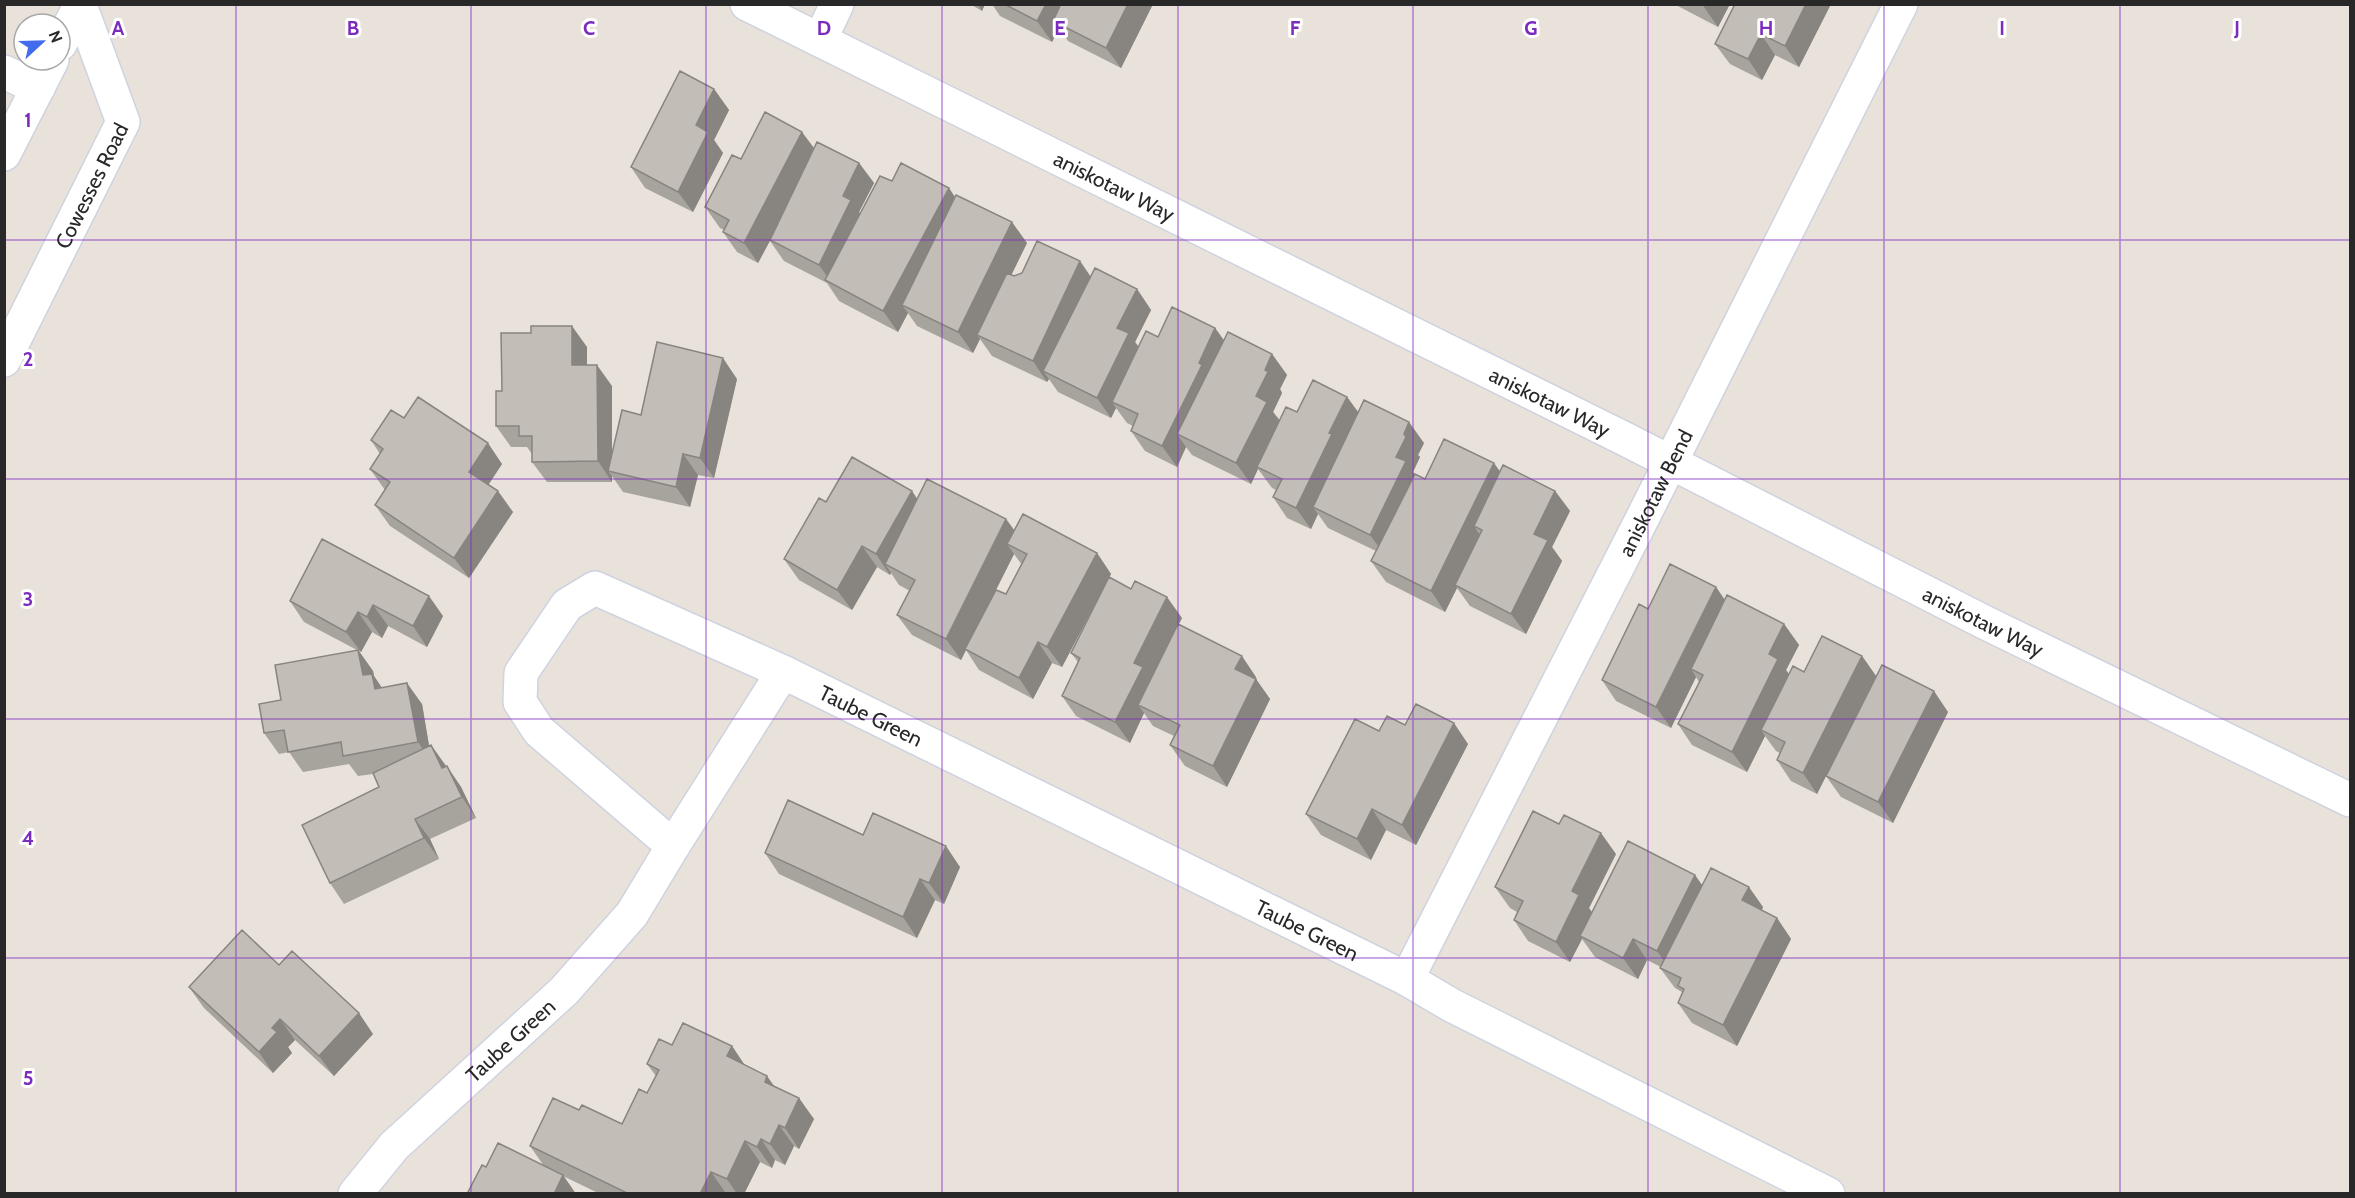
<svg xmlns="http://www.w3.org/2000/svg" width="2355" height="1198" viewBox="0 0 2355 1198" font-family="Cabin,sans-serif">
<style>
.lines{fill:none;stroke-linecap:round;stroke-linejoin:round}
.street-casing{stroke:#cfd3e0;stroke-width:36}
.secondary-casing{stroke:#cfd3e0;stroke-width:36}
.street{stroke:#fff;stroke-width:33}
.secondary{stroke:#fff;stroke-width:33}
.wall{fill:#a7a39d;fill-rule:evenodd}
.shaded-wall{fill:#88847f}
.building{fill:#c2bdb6;stroke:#88847f;stroke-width:1.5}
.grid{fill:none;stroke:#7b2cbf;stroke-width:1.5;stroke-opacity:0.55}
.labels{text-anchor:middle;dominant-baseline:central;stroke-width:6;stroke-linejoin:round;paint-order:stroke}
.street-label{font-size:21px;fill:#282828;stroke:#fff}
.grid-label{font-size:20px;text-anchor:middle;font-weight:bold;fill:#7b2cbf;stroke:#fff;stroke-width:6;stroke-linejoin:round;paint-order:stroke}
</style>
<rect width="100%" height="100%" fill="#e9e2da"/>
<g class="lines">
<defs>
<g id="street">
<path id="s1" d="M747 4 1625 439 1986 623 2350 800"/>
<path d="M820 40 837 4"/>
<path d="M4 72 38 88"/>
<path id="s2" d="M4 360 123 122 80 5"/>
<path d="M673 846 539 731 520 702 521 673 567 605 595 588 783 672"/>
<path id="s3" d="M1407 979 1642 519 1901 4"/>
<path id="s4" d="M355 1194 394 1146 564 991 632 914 673 846 783 672 1407 979 1451 1005 1828 1194"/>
</g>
<path id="secondary" d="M60 44 81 4
M4 154 52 60"/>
</defs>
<use href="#street" class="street-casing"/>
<use href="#secondary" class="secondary-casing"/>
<use href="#street" class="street"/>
<use href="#secondary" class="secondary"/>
</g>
<path class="wall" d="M970 4H985L982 11Z
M992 4H1153L1121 68 1068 41 1059 28 1052 42 1000 16Z
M1674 4H1730L1718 27Z
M1831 4 1799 67 1775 55 1762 80 1730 64 1715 44Z
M714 89 729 110 714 140 723 153 693 212 645 188 631 167Z
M814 149 859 163 874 183 859 212 860 214 892 181 955 197 1027 243 1011 275 1014 276 1080 261 1091 277 1137 289 1151 310 1135 342 1139 347 1158 337 1215 328 1224 340 1272 354 1287 375 1280 389 1282 393 1273 412 1280 420 1297 412 1347 397 1358 413 1424 443 1418 455 1420 457 1413 472 1415 474 1425 479 1500 472 1555 491 1570 511 1552 547 1562 561 1526 634 1470 606 1457 588 1445 612 1386 582 1371 561 1376 551 1328 528 1318 514 1311 529 1287 518 1273 497 1276 490 1272 488 1258 469 1251 484 1192 455 1186 447 1177 467 1145 451 1131 431 1133 426 1127 423 1116 408 1111 418 1058 392 1049 379 1047 382 992 356 980 339 973 353 917 326 908 313 898 332 839 301 827 283 784 261 770 241 758 263 737 252 723 232 724 230 720 228 705 207 741 159Z
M587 347V365L612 386V454L641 415 737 379 714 478 698 475 690 507 623 492 612 476V482H547L532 462V454L527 447H511L496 426 502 391Z
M404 418 502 464 488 485 513 512 469 578 390 526 375 505 385 490 370 469 380 454 371 440Z
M917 499 1006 519 1015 531 1097 553 1111 574 1109 578 1182 618 1178 625 1256 677 1255 678 1270 699 1227 787 1185 766 1170 745 1174 736 1153 726 1144 713 1130 743 1076 716 1062 696 1078 662 1071 653 1104 587 1062 667 1052 663 1033 699 979 670 966 650 961 660 912 635 897 615 910 591 899 585 891 573 890 575 877 567 852 610 799 580 784 559 826 502ZM1014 554 1022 565 1006 594 988 605Z
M322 539 443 616 427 647 388 626 382 638 372 632 361 652 359 651 373 671 374 676 382 688 422 704 429 746 431 745 461 787 476 818 430 839 439 859 344 904 330 883 379 787 373 774 358 776 349 764 303 772 289 752 279 754 264 733 281 700 357 650 304 622 290 601Z
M1716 587 1725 600 1784 624 1799 645 1786 670 1789 674 1804 672 1862 656 1876 676 1948 712 1893 823 1841 797 1826 776 1817 794 1791 781 1777 760 1780 753 1776 751 1765 736 1747 772 1692 745 1678 724 1699 682 1696 677 1671 728 1616 701 1602 680 1648 609Z
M1405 725 1468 744 1416 845 1386 830 1371 860 1321 835 1306 814 1379 731Z
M863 835 960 867 944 904 935 900 917 938 779 874 765 853Z
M1616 854 1589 908 1592 913 1702 885 1763 907 1762 910 1777 918 1791 939 1737 1046 1692 1023 1678 1003 1682 993V992L1675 988 1660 968 1661 967 1647 960 1638 979 1595 957 1582 939 1570 962 1528 941 1514 920 1517 912 1510 908 1495 887Z
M279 965 373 1034 334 1076 295 1040 288 1047 292 1053 273 1073 204 1008 189 987Z
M672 1045 732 1046 745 1066 774 1086 814 1119 799 1149 794 1146 785 1165 775 1160 772 1168 760 1162 744 1194H728L725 1192V1194H600L563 1176 576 1194 486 1167 544 1166 530 1146 579 1110 622 1124 647 1093 656 1076 647 1064Z"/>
<path class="shaded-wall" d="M978 4H985L982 11Z
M1046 4H1071L1053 21 1059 28 1052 42 1037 21Z
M1128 4H1153L1121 68 1106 48Z
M1705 4H1730L1718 27 1704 7Z
M1806 4H1831L1799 67 1785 46Z
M1761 34 1775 55 1762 80 1748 59Z
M714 89 729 110 714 140 723 153 693 212 678 192 696 125Z
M802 132 817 152 758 263 744 243Z
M859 163 874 183 859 212 865 221 832 283 819 265 843 196Z
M949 188 963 209 902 305 908 313 898 332 883 311Z
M1012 222 1027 243 981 337 977 335 980 339 973 353 958 332Z
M1080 261 1094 282 1043 371 1049 379 1047 382 1033 361Z
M1137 289 1151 310 1135 342 1143 354 1112 402 1116 408 1111 418 1097 398 1117 328Z
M572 326 587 347V386L572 365Z
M1215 328 1230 349 1177 434 1186 447 1177 467 1162 446Z
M1272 354 1287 375 1280 389 1282 393 1273 412 1281 423 1257 467 1258 469 1251 484 1236 463 1256 396 1265 370Z
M723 358 737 379 714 478 700 458Z
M597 365 612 386V472L608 471 612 476V482L598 461Z
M1347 397 1362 417 1313 507 1318 514 1311 529 1296 508 1329 433Z
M1409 422 1424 443 1418 455 1420 457 1413 472 1420 482 1385 555 1370 535 1404 434Z
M488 443 502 464 483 493 469 472Z
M683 454 698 475 690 507 676 487Z
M1494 463 1509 484 1482 530 1474 526 1482 538 1455 585 1457 588 1445 612 1431 591Z
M498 491 513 512 469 578 454 558Z
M912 491 926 512 885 564 891 573 890 575 876 554Z
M1555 491 1570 511 1552 547 1562 561 1526 634 1511 614 1534 534Z
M1006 519 1021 540 1007 544 1014 554 961 660 946 639Z
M862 546 877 567 852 610 837 590Z
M1097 553 1111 574 1062 667 1047 647Z
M1716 587 1730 608 1691 669 1696 677 1671 728 1656 707Z
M429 596 443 616 427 647 413 626Z
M1167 597 1182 618 1138 705 1144 713 1130 743 1115 722 1134 663Z
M373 605 388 626 382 638 367 617Z
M358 612 372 632 361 652 346 632Z
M1784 624 1799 645 1786 670 1793 680 1761 730 1765 736 1747 772 1732 752 1769 654Z
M1038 642 1052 663 1033 699 1019 678Z
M358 650 373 671 374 676 386 694 389 710 363 675Z
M1242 656 1256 677 1250 689 1235 669Z
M1862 656 1876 676 1817 794 1803 773Z
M1256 679 1270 699 1227 787 1213 766Z
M407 683 422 704 432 763 418 742Z
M1934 691 1948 712 1893 823 1878 802Z
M1454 723 1468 744 1416 845 1402 825Z
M431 745 446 766 457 789 442 768Z
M447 766 461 787 476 818 462 797Z
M1372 809 1386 830 1371 860 1357 839Z
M415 819 430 839 439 859 424 838Z
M1601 833 1616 854 1589 908 1594 915 1580 936 1582 939 1570 962 1556 942 1572 891Z
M946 846 960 867 944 904 929 883Z
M1695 875 1710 896 1672 972 1657 951Z
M920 879 935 900 917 938 903 917Z
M1749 887 1763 907 1757 921 1742 900Z
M1777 918 1791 939 1737 1046 1723 1025Z
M1633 939 1647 960 1638 979 1623 958Z
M359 1013 373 1034 334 1076 319 1056Z
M280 1019 295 1040 288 1047 292 1053 273 1073 259 1052 272 1028Z
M732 1046 746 1067 727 1056Z
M767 1076 782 1097 765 1082Z
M799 1098 814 1119 799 1149 785 1128Z
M779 1125 794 1146 785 1165 770 1144Z
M761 1139 775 1160 772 1168 757 1147Z
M745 1141 760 1162 744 1194H737L727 1179Z
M711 1172 725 1192V1194H700Z
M563 1175 576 1194H554Z"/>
<path class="building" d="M1004 4H1046L1037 21Z
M1061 4H1128L1106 48 1053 21Z
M1735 4H1806L1785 46 1761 34 1748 59 1715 44Z
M680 71 714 89 696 125 708 132 678 192 631 167Z
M765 112 802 132 744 243 723 232 729 220 705 207 732 155 741 159Z
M817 142 859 163 843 196 851 200 819 265 770 240Z
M901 163 949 188 883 311 825 280 880 176 892 181Z
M956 195 1012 222 958 332 902 305Z
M1037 241 1080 261 1033 361 977 335 1007 273 1014 276 1022 273Z
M1095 268 1137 289 1117 328 1129 333 1097 398 1043 371Z
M1172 307 1215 328 1199 363 1202 365 1162 446 1131 431 1138 414 1112 402 1146 331 1158 337Z
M531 326H572V365H597L598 461 532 462V436H519V426H496V391H502L501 333H531Z
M1228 332 1272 354 1265 370 1268 372 1256 396 1267 402 1236 463 1177 434Z
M657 342 723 358 700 458 683 454 676 487 608 471 622 410 641 415Z
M1313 380 1347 397 1329 433 1332 434 1296 508 1273 497 1282 479 1257 467 1286 407 1297 412Z
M418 397 488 443 469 472 498 491 454 558 375 505 390 482 370 469 383 449 371 440 391 410 404 418Z
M1364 400 1409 422 1404 434 1406 437 1396 457 1406 461 1370 535 1313 507Z
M1444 439 1494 463 1431 591 1371 561 1415 474 1425 479Z
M852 457 912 491 876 554 862 546 837 590 784 559 819 498 826 502Z
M1503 465 1555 491 1534 534 1548 540 1511 614 1455 585 1482 530 1474 526Z
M927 479 1006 519 946 639 897 615 915 580 885 564Z
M1023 514 1097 553 1047 647 1038 642 1019 678 965 649 996 590 1006 594 1027 554 1007 544Z
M322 539 429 596 413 626 373 605 367 617 358 612 346 632 290 601Z
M1670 564 1716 587 1656 707 1602 680 1639 604 1648 609Z
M1109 577 1131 589 1135 581 1167 597 1134 663 1143 667 1115 722 1062 696 1080 658 1071 653Z
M1727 595 1784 624 1769 654 1778 659 1732 752 1678 724 1703 675 1691 669Z
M1178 624 1242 656 1235 669 1256 679 1213 766 1170 745 1180 725 1138 705Z
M1822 636 1862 656 1803 773 1777 760 1785 742 1761 730 1793 666 1804 672Z
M358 650 363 675 372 674 375 689 407 683 418 742 343 756 341 742 288 752 284 730 264 733 259 704 281 700 275 665Z
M1882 665 1934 691 1878 802 1826 776Z
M1416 704 1454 723 1402 825 1372 809 1357 839 1306 814 1355 719 1379 731 1387 716 1405 725Z
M431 745 442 768 447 766 462 797 415 819 424 838 330 883 302 825 379 787 373 773Z
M788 800 863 835 873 813 946 846 929 883 920 879 903 917 765 853Z
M1533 811 1559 824 1564 815 1601 833 1572 891 1579 895 1556 942 1514 920 1523 901 1495 887Z
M1628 841 1695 875 1657 951 1633 939 1623 958 1580 936Z
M1711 868 1749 887 1742 900 1777 918 1723 1025 1678 1003 1684 989 1678 986 1681 978 1660 968Z
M242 930 279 965 292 951 359 1013 319 1056 280 1019 272 1028 277 1032 259 1052 189 987Z
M683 1023 732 1046 727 1056 767 1076 765 1082 799 1098 785 1128 779 1125 770 1144 761 1139 757 1147 745 1141 727 1179 711 1172 700 1194H629L530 1146 553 1098 579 1110 582 1105 622 1124 639 1089 647 1093 659 1070 647 1064 659 1039 672 1045Z
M498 1143 563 1175 554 1194H467L482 1165 486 1167Z"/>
<path class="grid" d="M236 4V1194M471 4V1194M706 4V1194M942 4V1194M1178 4V1194M1413 4V1194M1648 4V1194M1884 4V1194M2120 4V1194M4 240H2350M4 479H2350M4 719H2350M4 958H2350"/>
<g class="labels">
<g class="street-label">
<text stroke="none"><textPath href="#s2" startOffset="195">Cowesses Road</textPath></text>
<text stroke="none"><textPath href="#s1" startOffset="410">aniskotaw Way</textPath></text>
<text stroke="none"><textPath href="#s1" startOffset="896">aniskotaw Way</textPath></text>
<text stroke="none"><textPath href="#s3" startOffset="546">aniskotaw Bend</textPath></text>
<text stroke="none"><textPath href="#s1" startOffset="1382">aniskotaw Way</textPath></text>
<text stroke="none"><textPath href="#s4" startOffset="778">Taube Green</textPath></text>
<text stroke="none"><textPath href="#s4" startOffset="1264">Taube Green</textPath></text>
<text stroke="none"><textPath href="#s4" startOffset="219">Taube Green</textPath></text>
</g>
</g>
<g class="grid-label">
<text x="118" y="35">A</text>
<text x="353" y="35">B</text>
<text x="589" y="35">C</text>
<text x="824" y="35">D</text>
<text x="1060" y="35">E</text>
<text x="1295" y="35">F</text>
<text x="1531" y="35">G</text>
<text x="1766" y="35">H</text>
<text x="2002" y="35">I</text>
<text x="2237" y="35">J</text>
<text x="28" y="127">1</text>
<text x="28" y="366">2</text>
<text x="28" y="606">3</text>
<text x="28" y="845">4</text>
<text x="28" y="1085">5</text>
</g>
<rect width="2355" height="1198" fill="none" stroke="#282828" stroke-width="12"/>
<g transform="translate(42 42) rotate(68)"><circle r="28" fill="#ffffff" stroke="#a9a9a9" stroke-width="1.5"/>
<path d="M0-4.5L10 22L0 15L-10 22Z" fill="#436bed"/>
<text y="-9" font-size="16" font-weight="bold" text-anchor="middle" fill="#282828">N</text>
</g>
</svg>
